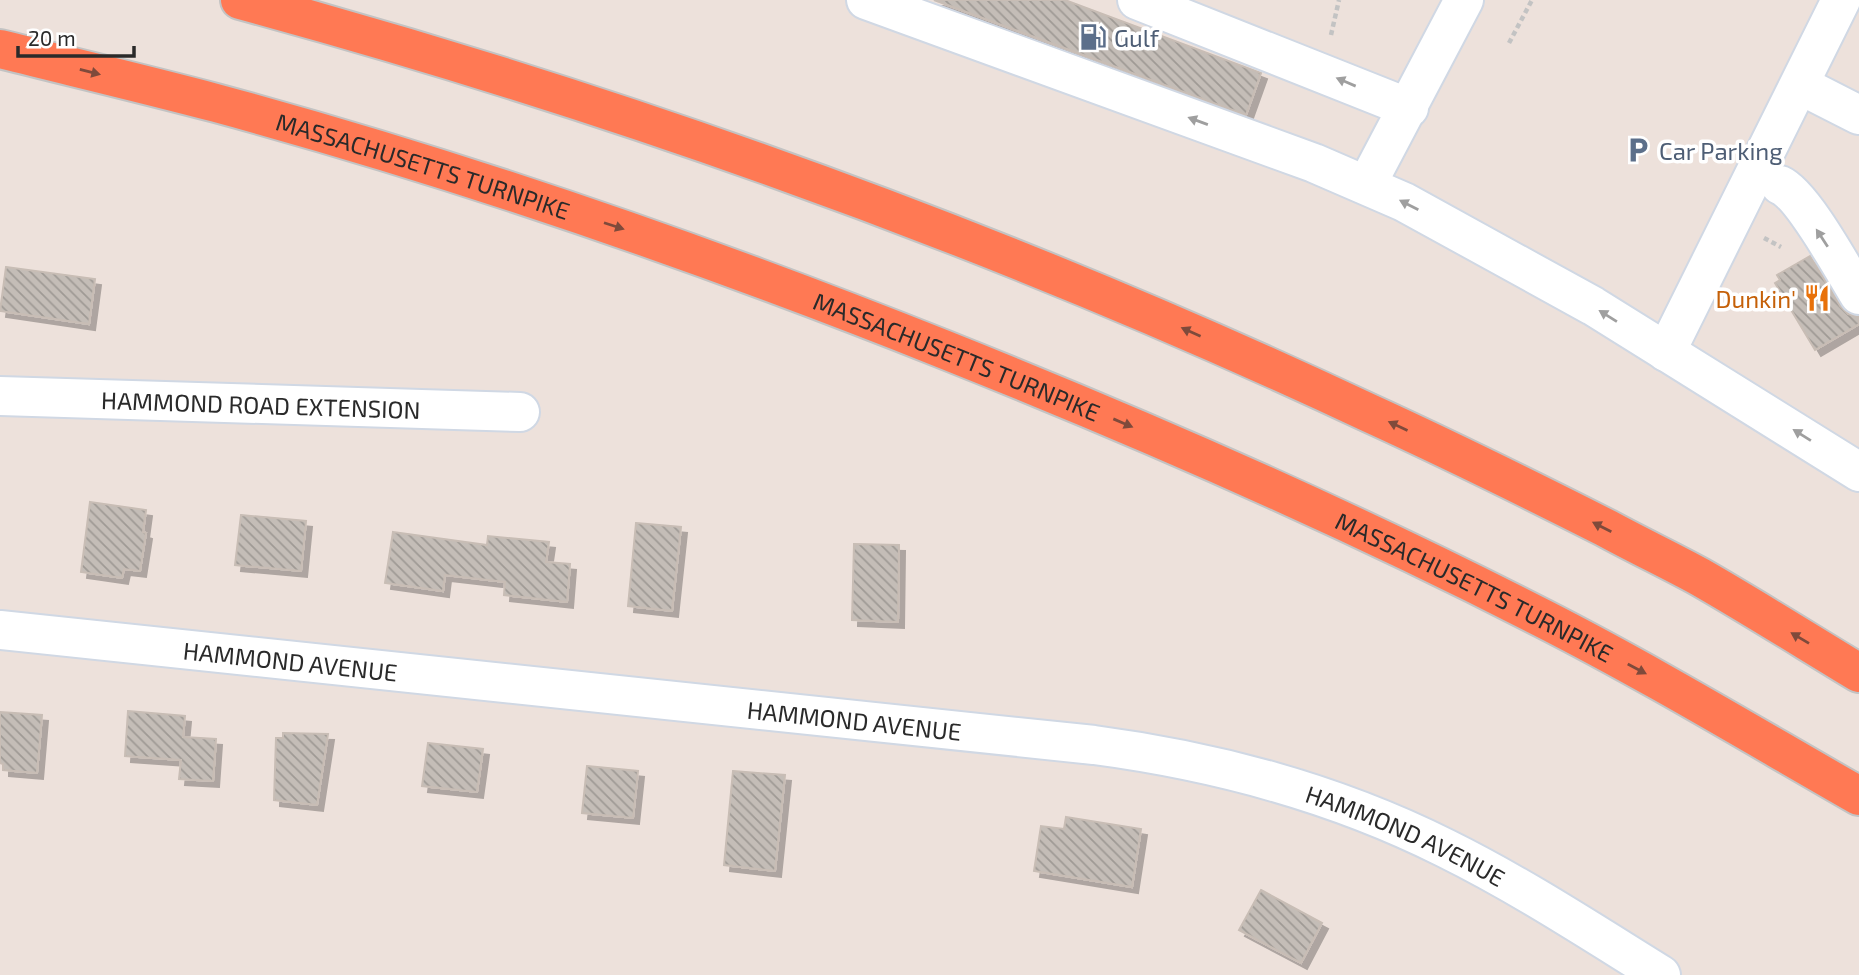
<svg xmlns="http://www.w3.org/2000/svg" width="1859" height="975" viewBox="0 0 1859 975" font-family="'Exo 2',sans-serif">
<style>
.building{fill:url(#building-back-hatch);stroke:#c8bdb5;stroke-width:2;filter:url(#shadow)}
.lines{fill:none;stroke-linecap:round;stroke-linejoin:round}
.minor-casing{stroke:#d0d8e4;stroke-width:42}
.highway-casing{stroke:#c3c3c3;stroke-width:42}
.path{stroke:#c3c3c3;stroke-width:4.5;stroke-dasharray:5 3.5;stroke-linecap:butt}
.minor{stroke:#fff;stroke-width:38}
.highway{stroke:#ff7954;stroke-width:38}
.oneway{fill:#7f4a3b}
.oneway2{fill:#9f9f9f}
.labels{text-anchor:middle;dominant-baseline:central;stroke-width:7;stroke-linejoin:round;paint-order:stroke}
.service-label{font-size:24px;fill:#4e5e75;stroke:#fff;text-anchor:start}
.street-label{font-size:24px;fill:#2a2a2a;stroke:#fff}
.food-label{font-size:24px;fill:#c56008;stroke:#fff;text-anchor:end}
</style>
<defs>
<pattern id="building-back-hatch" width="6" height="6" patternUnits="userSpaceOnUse" patternTransform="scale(1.75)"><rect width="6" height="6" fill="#c4bdb7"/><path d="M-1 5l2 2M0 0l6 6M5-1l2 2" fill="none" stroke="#9f9a95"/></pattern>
<filter id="shadow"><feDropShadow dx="6" dy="6" stdDeviation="0" flood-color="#0004"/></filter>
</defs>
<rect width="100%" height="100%" fill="#ede1db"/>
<path class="building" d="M934 0H1065L1261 73 1246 115Z
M1810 256 1840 306 1848 314 1859 317V324L1815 350 1775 283 1780 280 1777 275Z
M6 267 95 279 89 324 0 311Z
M90 502 146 510 143 532 146 533 140 571 124 569 122 578 81 572Z
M241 515 306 521 301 571 235 565Z
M636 523 681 527 672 611 628 606Z
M393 532 487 545 488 536 549 542 546 562 570 564 567 602 504 595 505 582 445 575 443 591 385 583Z
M854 544 899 545 898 622 852 620Z
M128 711 185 716 183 737 216 739 213 781 179 779 181 760 125 756Z
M0 712 42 715 37 773 3 770V764L0 763Z
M283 733 328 734 317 805 274 800 276 738H283Z
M428 743 483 749 477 792 422 786Z
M587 766 638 771 633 818 582 813Z
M733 771 785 775 775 871 724 865Z
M1066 817 1141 829 1132 887 1034 871 1041 826 1064 829Z
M1261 890 1322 923 1301 963 1239 930Z"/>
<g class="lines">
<defs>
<g id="minor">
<path d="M866 0 1314 163 1404 202 1593 306 1859 472"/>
<path d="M1137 0 1409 108"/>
<path d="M1800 85 1859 115"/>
<path d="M1367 184 1464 0"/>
<path d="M1780 185C1803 195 1844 271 1859 295"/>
<path d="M1666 352 1841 0"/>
<path id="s1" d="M0 396 520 412"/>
<path id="s2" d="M0 630 1094 745C1215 761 1335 793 1445 848 1520 885 1590 931 1661 975"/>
</g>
<g id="highway">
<path d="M240 0C626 105 1005 242 1367 412 1448 449 1527 488 1606 528 1637 545 1669 560 1700 577 1754 608 1806 641 1859 673"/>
<path id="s3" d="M0 49C72 67 144 84 216 103 463 170 705 254 943 349 1146 430 1347 518 1542 618 1650 673 1754 736 1859 796"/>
</g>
</defs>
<use href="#minor" class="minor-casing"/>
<use href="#highway" class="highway-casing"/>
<path class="path" d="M1331 35 1339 0
M1509 43 1532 0
M1764 238 1781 247"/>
<use href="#minor" class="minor"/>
<use href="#highway" class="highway"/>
</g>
<defs><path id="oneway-solid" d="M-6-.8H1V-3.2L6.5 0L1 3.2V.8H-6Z" transform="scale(1.75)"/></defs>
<g class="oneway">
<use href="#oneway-solid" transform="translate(90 72) rotate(14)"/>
<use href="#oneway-solid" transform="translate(614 226) rotate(18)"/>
<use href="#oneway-solid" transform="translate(1191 332) rotate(-156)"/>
<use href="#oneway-solid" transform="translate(1123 423) rotate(23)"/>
<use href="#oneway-solid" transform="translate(1398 426) rotate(-155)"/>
<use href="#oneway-solid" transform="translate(1602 527) rotate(-153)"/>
<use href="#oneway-solid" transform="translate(1800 638) rotate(-149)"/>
<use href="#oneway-solid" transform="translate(1637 669) rotate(28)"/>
</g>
<g class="oneway2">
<use href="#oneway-solid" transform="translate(1346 82) rotate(-157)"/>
<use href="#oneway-solid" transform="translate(1198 121) rotate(-160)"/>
<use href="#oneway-solid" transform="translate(1409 205) rotate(-153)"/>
<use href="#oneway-solid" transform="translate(1822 238) rotate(-123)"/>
<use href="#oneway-solid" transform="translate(1608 316) rotate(-148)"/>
<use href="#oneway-solid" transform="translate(1802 435) rotate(-148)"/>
</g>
<defs>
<symbol id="fuel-bare" viewBox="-9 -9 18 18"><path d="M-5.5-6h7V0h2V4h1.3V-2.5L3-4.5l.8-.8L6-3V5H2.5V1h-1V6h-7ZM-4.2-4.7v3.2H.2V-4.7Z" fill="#5c6f8a" stroke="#fff" stroke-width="2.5" paint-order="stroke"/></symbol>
<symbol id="parking-bare" viewBox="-9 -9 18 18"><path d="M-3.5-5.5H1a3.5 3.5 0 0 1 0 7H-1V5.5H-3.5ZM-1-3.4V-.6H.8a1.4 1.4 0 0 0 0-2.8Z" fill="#5c6f8a" stroke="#fff" stroke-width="2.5" paint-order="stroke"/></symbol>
<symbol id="restaurant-bare" viewBox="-9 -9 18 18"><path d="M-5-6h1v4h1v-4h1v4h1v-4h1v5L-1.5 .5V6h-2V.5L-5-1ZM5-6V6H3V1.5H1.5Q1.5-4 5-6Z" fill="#e8710a" stroke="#fff" stroke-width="2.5" paint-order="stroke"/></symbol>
</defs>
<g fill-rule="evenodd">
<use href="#fuel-bare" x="1074" y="18" width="38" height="38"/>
<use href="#parking-bare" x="1619" y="131" width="38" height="38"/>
<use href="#restaurant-bare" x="1798" y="279" width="38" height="38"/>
</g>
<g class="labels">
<g class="service-label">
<text x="1114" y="37">Gulf</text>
<text x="1659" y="150">Car Parking</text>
</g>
<g class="street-label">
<text stroke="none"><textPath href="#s3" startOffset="439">MASSACHUSETTS TURNPIKE</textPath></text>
<text stroke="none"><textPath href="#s3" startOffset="1006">MASSACHUSETTS TURNPIKE</textPath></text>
<text stroke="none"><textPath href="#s1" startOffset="261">HAMMOND ROAD EXTENSION</textPath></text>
<text stroke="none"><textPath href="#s3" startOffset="1573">MASSACHUSETTS TURNPIKE</textPath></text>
<text stroke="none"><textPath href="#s2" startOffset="292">HAMMOND AVENUE</textPath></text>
<text stroke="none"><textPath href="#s2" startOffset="859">HAMMOND AVENUE</textPath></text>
<text stroke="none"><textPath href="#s2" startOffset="1426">HAMMOND AVENUE</textPath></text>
</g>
<g class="food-label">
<text x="1796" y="298">Dunkin'</text>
</g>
</g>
<path d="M18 46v10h116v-10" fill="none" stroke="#2a2a2a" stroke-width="3.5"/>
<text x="28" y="46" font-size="21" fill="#2a2a2a" stroke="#ffffff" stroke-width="5" paint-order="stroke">20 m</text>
</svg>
